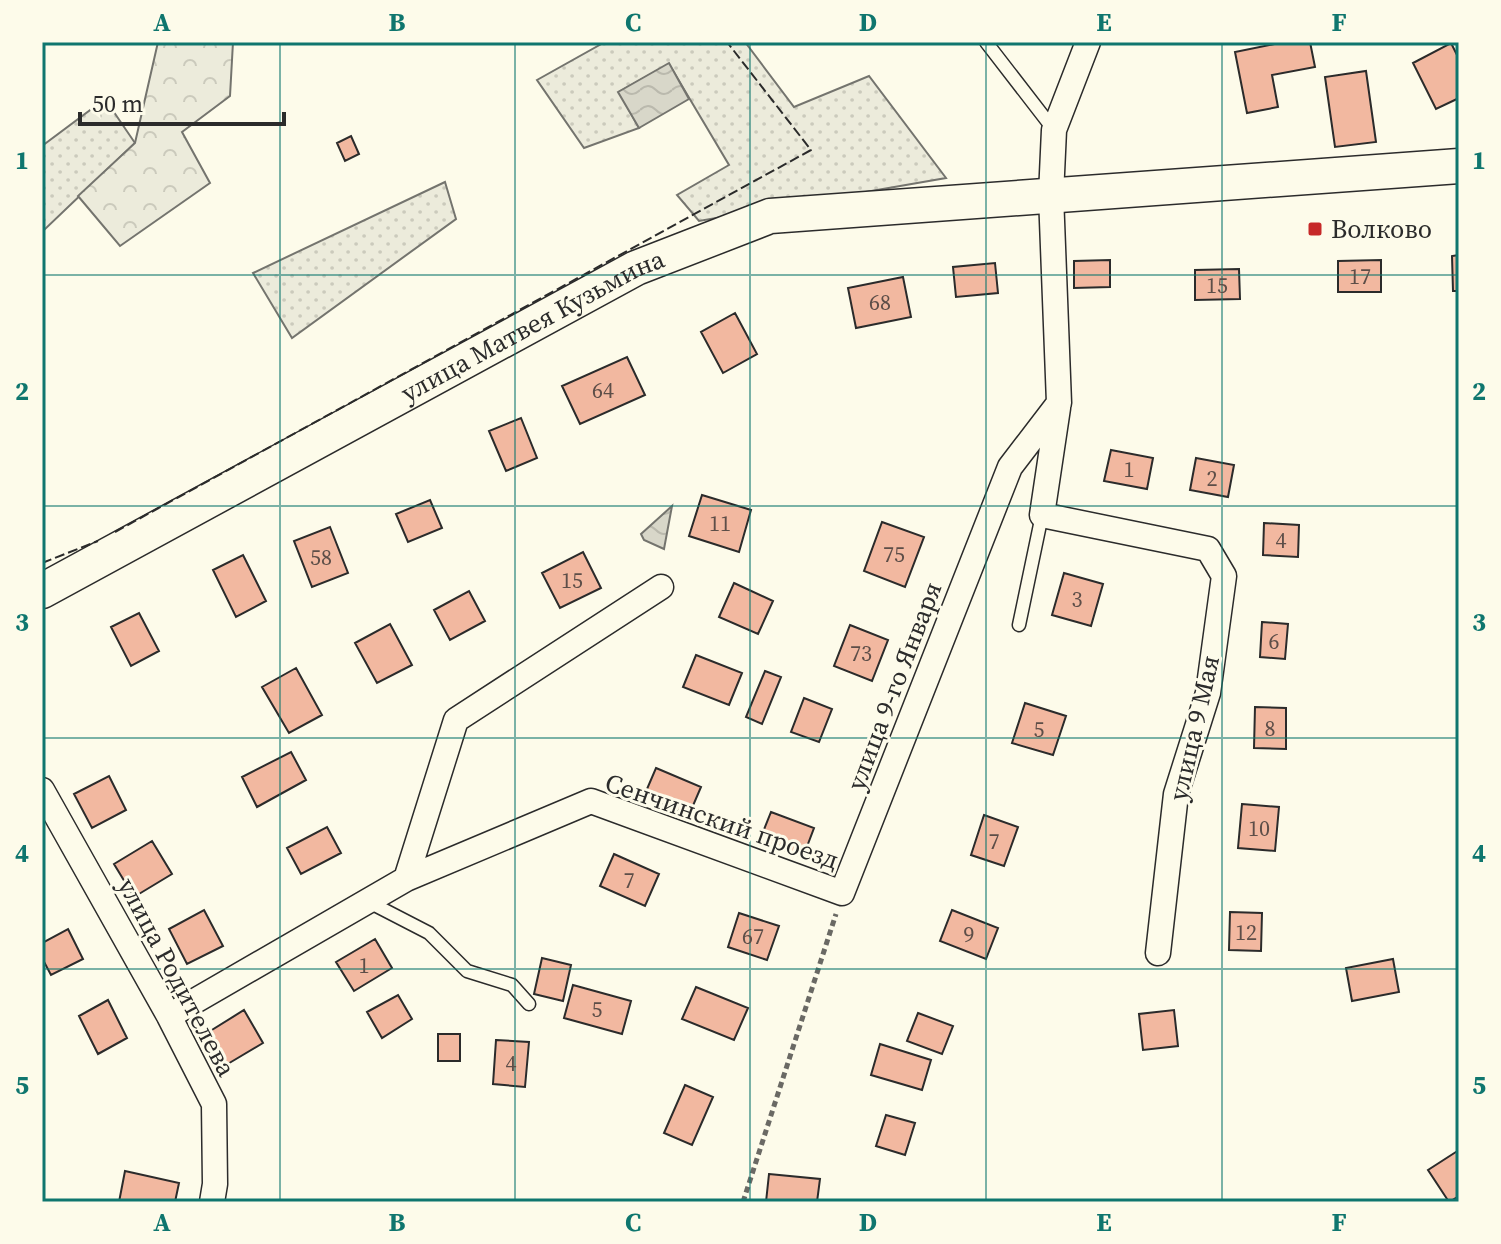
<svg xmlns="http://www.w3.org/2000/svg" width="1501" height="1244" viewBox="0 0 1501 1244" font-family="'Source Serif 4',serif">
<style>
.grass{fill:url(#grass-dots);stroke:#74746e;stroke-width:2}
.forest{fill:url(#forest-crowns);stroke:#74746e;stroke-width:2}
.water{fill:url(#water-waves);stroke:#74746e;stroke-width:2}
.building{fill:#f2b8a0;stroke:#2b2b2b;stroke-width:2}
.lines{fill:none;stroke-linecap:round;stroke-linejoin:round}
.lane-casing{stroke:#2b2b2b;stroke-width:15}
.street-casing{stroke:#2b2b2b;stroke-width:27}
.secondary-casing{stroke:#2b2b2b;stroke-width:37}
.path{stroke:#6a6964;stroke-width:5;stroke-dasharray:6 4;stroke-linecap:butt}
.lane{stroke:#fdfbea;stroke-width:12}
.street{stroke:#fdfbea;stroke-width:24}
.secondary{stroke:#fdfbea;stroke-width:34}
.fence{stroke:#2b2b2b;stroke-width:2;stroke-dasharray:10 4;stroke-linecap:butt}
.grid{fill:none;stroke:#0f766e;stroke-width:2;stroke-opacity:0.55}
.poi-dot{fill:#c62828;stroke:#fdfbea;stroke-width:3}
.labels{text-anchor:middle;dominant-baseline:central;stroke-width:6;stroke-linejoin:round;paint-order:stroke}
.number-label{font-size:22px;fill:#5d4e48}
.poi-label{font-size:26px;fill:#2b2b2b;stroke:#fdfbea;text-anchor:start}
.street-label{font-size:26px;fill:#2b2b2b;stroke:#fdfbea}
.neatline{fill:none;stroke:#0f766e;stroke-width:3}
.grid-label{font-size:26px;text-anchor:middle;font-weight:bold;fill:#0f766e}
</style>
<defs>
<pattern id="grass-dots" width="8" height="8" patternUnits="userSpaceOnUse" patternTransform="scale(2)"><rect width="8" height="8" fill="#ecebdb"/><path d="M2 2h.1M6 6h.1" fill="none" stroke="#cbcabc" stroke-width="1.8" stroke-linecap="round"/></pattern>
<pattern id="forest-crowns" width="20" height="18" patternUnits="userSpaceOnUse" patternTransform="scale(2)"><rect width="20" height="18" fill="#ecebdb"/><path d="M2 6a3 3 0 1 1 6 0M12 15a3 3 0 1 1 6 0" fill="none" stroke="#cbcabc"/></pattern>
<pattern id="water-waves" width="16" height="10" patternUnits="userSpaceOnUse" patternTransform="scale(2)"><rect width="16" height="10" fill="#d8d7c9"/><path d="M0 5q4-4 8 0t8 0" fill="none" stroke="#bab9ad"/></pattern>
</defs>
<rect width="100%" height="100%" fill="#fdfbea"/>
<path class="grass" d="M605 42H745L794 107 869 76 946 178 699 221 677 195 729 165 669 64 619 92 639 128 584 148 537 80Z
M105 99 135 143 42 232V146Z
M445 182 456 219 292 338 253 273Z"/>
<path class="forest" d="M158 42H233L230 96 182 132 210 183 120 246 78 196 135 143Z"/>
<path class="water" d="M669 63 689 99 639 128 618 92Z
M672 506 664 549 644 540 641 534Z"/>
<path class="building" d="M1284 42H1310L1315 67 1272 75 1278 107 1247 113 1235 52Z
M1451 43 1459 59V98L1436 109 1413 63Z
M1366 71 1376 142 1335 147 1325 77Z
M351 136 359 154 345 161 337 143Z
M1459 255V291H1453L1452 256Z
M1110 260V287L1074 288V261Z
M1381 260V292H1338V261Z
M995 263 998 293 956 297 953 267Z
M1239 269 1240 299 1195 300V270Z
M903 277 911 317 856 328 848 288Z
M735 313 757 354 723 373 701 332Z
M627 357 645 395 580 424 562 386Z
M521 418 537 458 506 471 489 431Z
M1111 450 1153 458 1147 489 1104 481Z
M1196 458 1234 465 1228 497 1190 490Z
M702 495 751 510 739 552 689 536Z
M430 500 442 528 408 542 396 514Z
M882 522 924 537 905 587 864 571Z
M1264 523 1299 525 1298 557 1263 555Z
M330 527 348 573 312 587 294 541Z
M583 552 601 588 560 608 542 573Z
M243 555 266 601 236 617 213 570Z
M1064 573 1103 584 1091 626 1052 615Z
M734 583 773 601 758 634 719 617Z
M469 591 485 621 450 640 434 610Z
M139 613 159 651 131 666 111 627Z
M1262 622 1288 624 1285 659 1260 657Z
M390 624 412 665 377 683 355 643Z
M850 625 888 640 872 681 834 666Z
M696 655 742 673 729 705 683 687Z
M296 668 322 715 289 733 262 687Z
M765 671 781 677 762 724 746 717Z
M804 698 832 709 819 742 791 732Z
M1025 703 1066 716 1053 755 1012 743Z
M1255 707 1286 708V749L1254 748Z
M291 752 306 780 257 807 242 777Z
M656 768 701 787 689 815 644 796Z
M109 776 126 810 92 828 74 794Z
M1242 804 1279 807 1275 851 1238 848Z
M771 812 814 828 803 857 759 842Z
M984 815 1018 827 1004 866 971 855Z
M327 827 341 853 301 874 287 848Z
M152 841 172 874 134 897 114 864Z
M614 854 659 874 645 906 600 886Z
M204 910 223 946 187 964 169 929Z
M952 910 998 928 986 959 940 941Z
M1230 912 1262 913 1261 951 1229 950Z
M739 913 779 926 767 960 728 947Z
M68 929 83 959 51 975 42 958V943Z
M375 939 392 968 354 991 336 962Z
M542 958 571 965 563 1001 534 994Z
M1393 959 1399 992 1352 1001 1346 968Z
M573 985 631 1001 622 1034 564 1018Z
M696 987 748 1008 734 1040 682 1019Z
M398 995 412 1019 382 1038 367 1012Z
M108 1000 127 1038 98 1054 79 1016Z
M244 1010 263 1043 226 1065 207 1033Z
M1174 1010 1178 1046 1143 1050 1139 1014Z
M918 1013 953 1026 942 1054 907 1041Z
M438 1034H460V1061H438Z
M496 1040 529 1042 525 1087 493 1084Z
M880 1044 931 1060 922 1090 871 1075Z
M685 1085 713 1097 692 1145 664 1133Z
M886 1115 915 1123 905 1155 876 1146Z
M1459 1150V1196L1449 1202 1428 1170Z
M125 1171 179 1183 175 1202H119Z
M769 1174 820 1179 817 1202H766Z"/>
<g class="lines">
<defs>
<path id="lane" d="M986 42 1054 130
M1019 625 1042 515
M367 901 429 933 467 971 512 985 529 1004"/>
<path id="street" d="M1058 408 1042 515 1208 549 1224 576 1208 693 1176 794 1158 953
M42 790 169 1016 214 1104 215 1184 212 1202
M406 879 456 720 661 587
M169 1016 406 879 591 801 842 893 1010 467 1059 403 1051 195 1054 130 1088 42"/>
<g id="secondary">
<path id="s1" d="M42 591 636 268 770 216 1459 166"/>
</g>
</defs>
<use href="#lane" class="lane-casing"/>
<use href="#street" class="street-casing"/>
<use href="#secondary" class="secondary-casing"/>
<path class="path" d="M743 1202 836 914"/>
<use href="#lane" class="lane"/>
<use href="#street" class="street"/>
<use href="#secondary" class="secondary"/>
<path class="fence" d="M115 532 811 150 727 42
M42 563 98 541"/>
</g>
<path class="grid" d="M280 42V1202M515 42V1202M750 42V1202M986 42V1202M1222 42V1202M42 275H1459M42 506H1459M42 738H1459M42 969H1459"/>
<rect class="poi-dot" x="1307" y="221" width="16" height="16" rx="4"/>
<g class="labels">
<g class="number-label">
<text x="1360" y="276">17</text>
<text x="1217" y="285">15</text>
<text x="880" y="302">68</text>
<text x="603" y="390">64</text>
<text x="1129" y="469">1</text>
<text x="1212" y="478">2</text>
<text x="720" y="523">11</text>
<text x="1281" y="540">4</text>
<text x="894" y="554">75</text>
<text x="321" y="557">58</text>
<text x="572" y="580">15</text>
<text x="1077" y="599">3</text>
<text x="1274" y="641">6</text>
<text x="861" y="653">73</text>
<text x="1270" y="728">8</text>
<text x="1039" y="729">5</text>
<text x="1259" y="828">10</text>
<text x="994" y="841">7</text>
<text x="629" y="880">7</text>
<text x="1246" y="932">12</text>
<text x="969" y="934">9</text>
<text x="753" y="936">67</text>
<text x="364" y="965">1</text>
<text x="597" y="1009">5</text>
<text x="511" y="1063">4</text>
</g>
<g class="poi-label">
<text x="1331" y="229">Волково</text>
</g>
<g class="street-label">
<text stroke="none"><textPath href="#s1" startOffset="558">улица Матвея Кузьмина</textPath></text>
<text transform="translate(894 686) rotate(-69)">улица 9-го Января</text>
<text transform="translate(1194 728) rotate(-77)">улица 9 Мая</text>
<text transform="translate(722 821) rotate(19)">Сенчинский проезд</text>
<text transform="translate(177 977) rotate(62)">улица Родителева</text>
</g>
</g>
<rect width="1501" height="1244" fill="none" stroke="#fdfbea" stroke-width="88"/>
<path d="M80 112v12h204v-12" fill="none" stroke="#2b2b2b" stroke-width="4"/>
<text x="92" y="112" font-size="24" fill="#2b2b2b" stroke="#fdfbea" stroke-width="6" paint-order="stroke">50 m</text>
<rect x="44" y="44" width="1413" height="1156" class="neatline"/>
<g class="grid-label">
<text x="162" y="31">A</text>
<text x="397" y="31">B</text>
<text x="633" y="31">C</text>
<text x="868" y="31">D</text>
<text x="1104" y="31">E</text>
<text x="1339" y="31">F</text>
<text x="22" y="169">1</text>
<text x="1479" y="169">1</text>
<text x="22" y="400">2</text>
<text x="1479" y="400">2</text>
<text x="22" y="631">3</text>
<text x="1479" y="631">3</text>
<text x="22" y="862">4</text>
<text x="1479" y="862">4</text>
<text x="22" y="1094">5</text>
<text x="1479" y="1094">5</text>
<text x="162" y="1231">A</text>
<text x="397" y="1231">B</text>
<text x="633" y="1231">C</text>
<text x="868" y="1231">D</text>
<text x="1104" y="1231">E</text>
<text x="1339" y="1231">F</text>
</g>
</svg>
